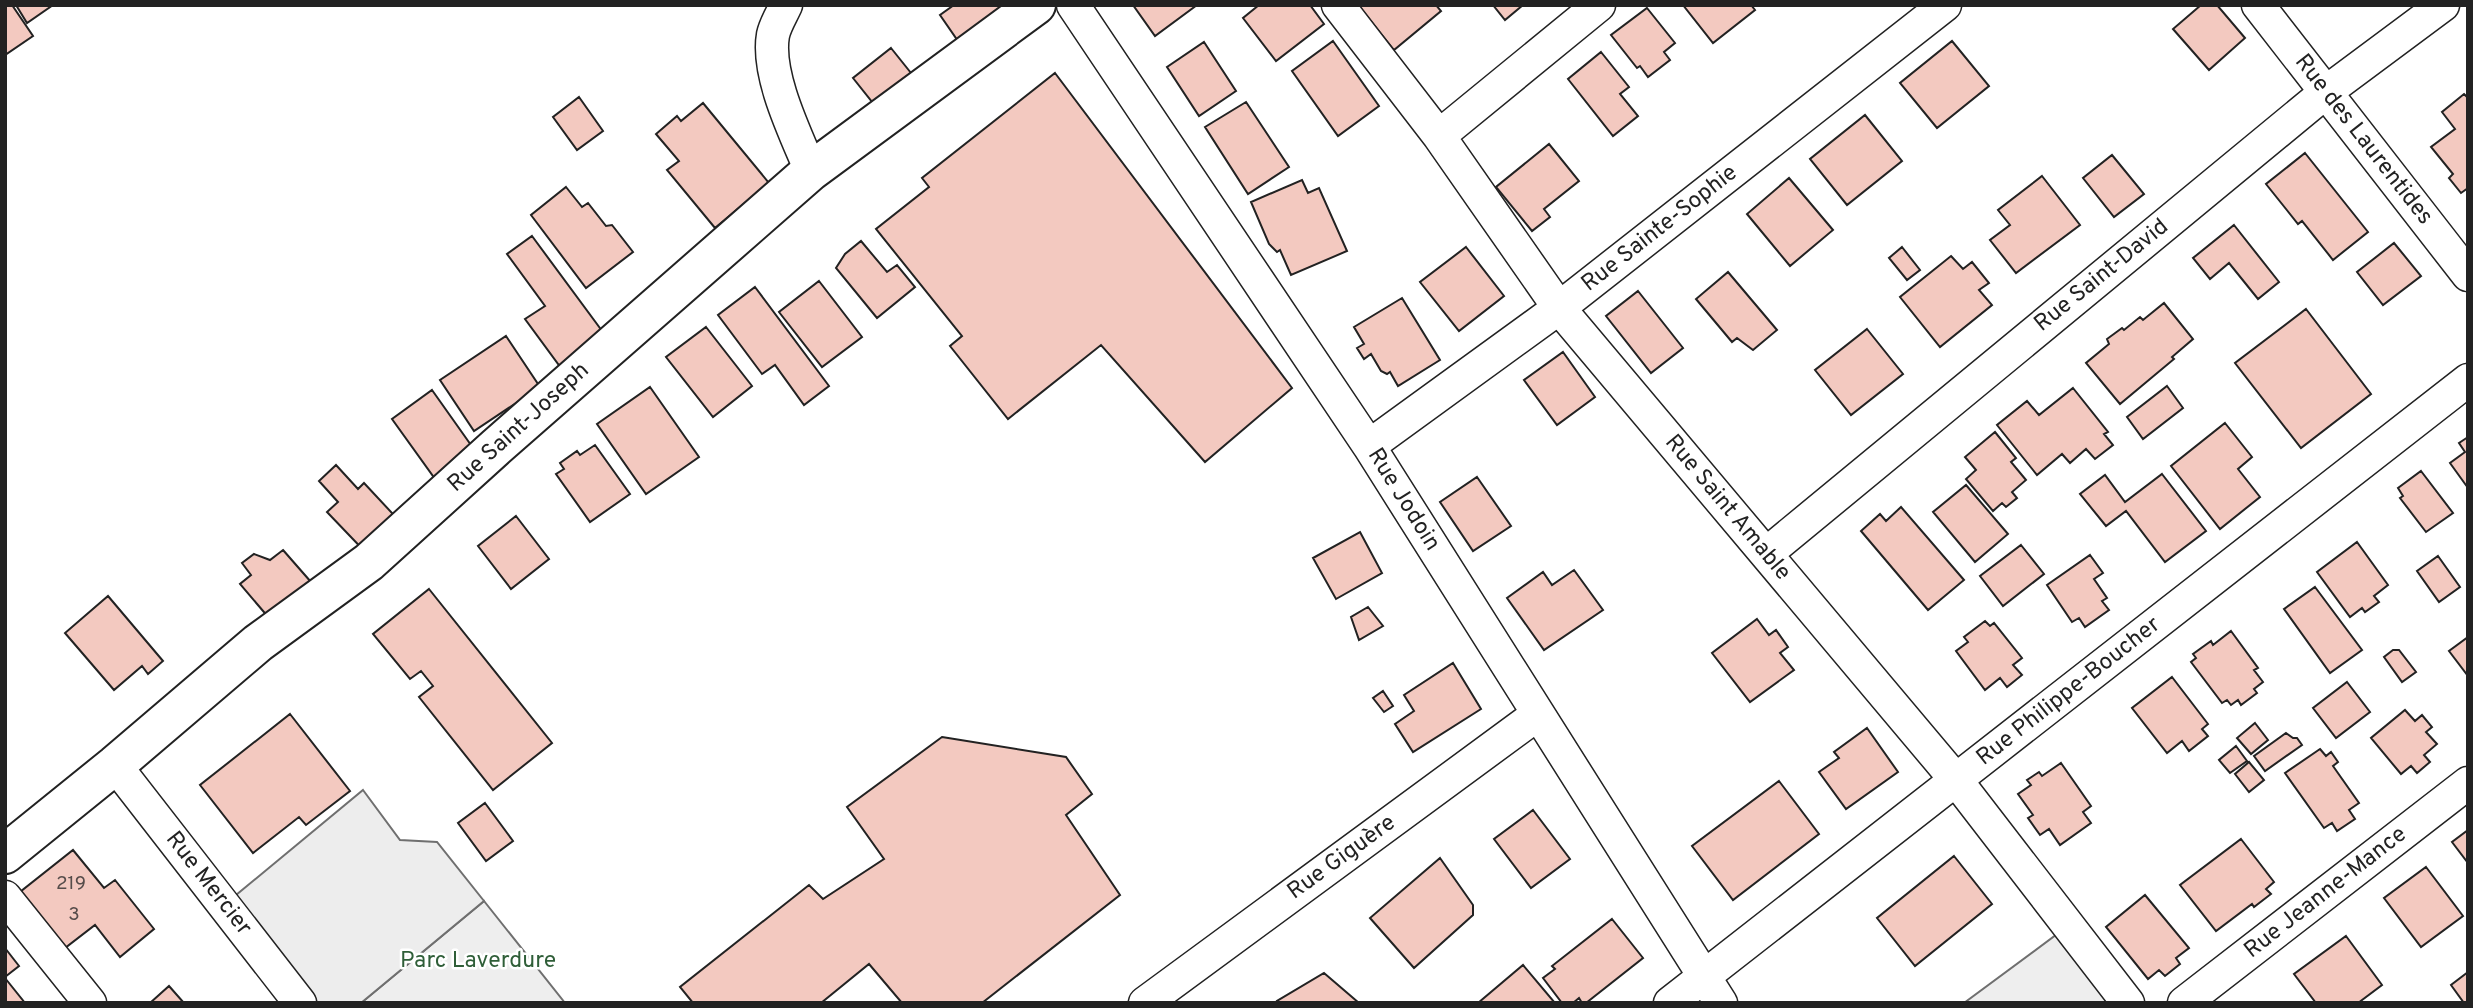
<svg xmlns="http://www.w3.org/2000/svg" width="2473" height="1008" viewBox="0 0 2473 1008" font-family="Overpass,sans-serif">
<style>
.green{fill:#eee;stroke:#6f6f6f;stroke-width:2}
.parking{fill:#ededed;stroke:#6f6f6f;stroke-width:2}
.building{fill:#f3c9c0;stroke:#222;stroke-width:2}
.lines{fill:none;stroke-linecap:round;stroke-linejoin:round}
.minor-casing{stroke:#222;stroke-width:35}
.tertiary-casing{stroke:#222;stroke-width:42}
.minor{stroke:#fff;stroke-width:32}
.tertiary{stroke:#fff;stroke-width:38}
.labels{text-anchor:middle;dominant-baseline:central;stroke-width:5;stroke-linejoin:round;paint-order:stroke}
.number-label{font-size:19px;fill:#564c4a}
.street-label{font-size:23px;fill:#222;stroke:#fff}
.park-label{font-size:23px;fill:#2f5e38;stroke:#fff}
</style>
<rect width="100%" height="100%" fill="#fff"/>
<path class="green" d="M484 901 565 1003H361Z
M2068 926 2129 1003H1964Z"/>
<path class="parking" d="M363 790 400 840 437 842 484 901 361 1003H300L224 905Z"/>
<path class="building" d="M5 5H12L33 36 5 55Z
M16 5H53L27 23Z
M954 5H999L1002 10 958 41 940 15Z
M1133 5H1197L1155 36Z
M1259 5H1310L1324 24 1276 61 1243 18Z
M1358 5H1436L1441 11 1394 50Z
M1493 5H1523L1505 20Z
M1683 5H1751L1755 10 1713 43Z
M2201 5H2217L2245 38 2209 70 2173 29Z
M1647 8 1675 43 1664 52 1670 60 1648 77 1640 66 1637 68 1611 35Z
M1333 41 1379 106 1338 136 1292 71Z
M1952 41 1989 86 1937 128 1900 83Z
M1204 42 1236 91 1199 116 1167 67Z
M891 48 911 73 873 103 853 78Z
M1601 52 1629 87 1620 94 1638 116 1613 136 1568 79Z
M1055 73 1292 388 1205 462 1101 345 1008 419 950 346 962 336 876 229 929 187 922 178Z
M2464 94 2468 98V188L2461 193 2449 178 2453 174 2431 147 2455 129 2442 112Z
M579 97 603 131 577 150 553 117Z
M1246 102 1289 167 1248 194 1205 127Z
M703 103 769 183 715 228 667 170 679 161 656 134 677 116 681 121Z
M1865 115 1902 161 1847 205 1810 159Z
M1549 144 1579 181 1544 209 1550 217 1532 231 1496 187Z
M2305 153 2368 232 2333 260 2302 221 2298 224 2266 184Z
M2112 155 2144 194 2114 217 2083 178Z
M2042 176 2080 225 2016 273 1990 240 2010 225 1998 210Z
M1789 178 1833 230 1790 266 1747 214Z
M1302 180 1308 193 1319 188 1347 251 1291 275 1280 250 1277 252 1269 244 1251 202Z
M566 187 582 207 588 203 606 226 612 225 633 252 586 288 531 215Z
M2234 225 2279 282 2258 299 2229 263 2210 279 2193 258Z
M532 236 608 339 564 372 525 319 545 306 507 254Z
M861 241 887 272 897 265 915 287 877 318 836 268 845 254Z
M2394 243 2421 276 2383 305 2357 272Z
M1466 247 1504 296 1459 331 1420 282Z
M1902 247 1920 270 1907 280 1889 258Z
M1951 256 1963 269 1972 262 1989 283 1979 290 1992 305 1940 347 1900 297Z
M1728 272 1777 330 1753 350 1737 338 1732 342 1696 299Z
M819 281 862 337 822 367 779 312Z
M755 287 829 386 804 405 775 365 762 374 718 315Z
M1638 291 1683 348 1651 373 1606 316Z
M1402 298 1440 360 1398 386 1390 372 1387 374 1381 371 1371 354 1364 359 1357 348 1364 344 1354 327Z
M2164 303 2193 339 2172 357 2174 359 2120 404 2086 363 2109 344 2107 339 2122 328 2124 330 2140 317 2143 320Z
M2306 309 2371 394 2301 448 2235 363Z
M706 327 752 386 713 417 666 357Z
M1867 329 1903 374 1851 415 1815 370Z
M506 336 540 387 474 431 440 380Z
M1563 352 1595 397 1557 425 1524 380Z
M2167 386 2183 408 2143 439 2127 417Z
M650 387 699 457 646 494 597 424Z
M2073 388 2108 432 2104 434 2113 445 2095 459 2086 449 2070 463 2062 454 2037 475 1997 425 2027 401 2039 415Z
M432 390 478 455 438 483 392 419Z
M2225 423 2252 457 2238 469 2260 497 2220 529 2171 466Z
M1995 432 2016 458 2011 462 2026 480 2012 492 2017 498 2006 507 2002 503 1993 511 1966 479 1976 470 1965 457Z
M2468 437V488L2450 463 2465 452 2459 443Z
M595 445 630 494 590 522 556 474 564 469 560 463 577 451 580 455Z
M336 465 358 489 364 483 405 527 372 559 327 512 338 502 319 481Z
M2421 471 2453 513 2426 532 2400 498 2403 496 2398 488Z
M2162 474 2206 531 2165 562 2126 511 2106 526 2080 494 2105 475 2125 502Z
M1477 477 1511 526 1473 551 1440 502Z
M1966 485 2008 534 1975 562 1933 512Z
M1901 507 1964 580 1928 610 1861 531 1880 514 1886 521Z
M516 516 549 559 511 589 478 546Z
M1360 532 1382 573 1336 599 1313 558Z
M2357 542 2388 585 2374 596 2379 602 2365 612 2362 608 2350 617 2317 572Z
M2021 545 2044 574 2003 606 1980 576Z
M283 550 318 590 275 625 240 584 251 575 242 563 254 554 270 560Z
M2090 555 2103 573 2094 579 2107 598 2102 601 2109 610 2085 627 2079 618 2072 622 2047 585Z
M2438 556 2460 587 2439 602 2417 571Z
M1574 570 1603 610 1544 650 1507 598 1543 572 1552 585Z
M2315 587 2362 650 2330 673 2284 609Z
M429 589 552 743 493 790 419 697 433 686 421 671 410 679 373 634Z
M108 596 163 661 148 674 142 666 114 690 65 633Z
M1368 607 1383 626 1359 640 1351 617Z
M1757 619 1769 635 1776 630 1788 647 1780 653 1794 670 1750 702 1712 653Z
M1985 621 1990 626 1994 623 2022 658 2013 665 2022 675 2007 687 2000 678 1985 690 1956 651 1968 642 1964 637Z
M2231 631 2258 668 2254 670 2263 682 2254 689 2257 693 2241 705 2238 700 2231 705 2227 700 2222 703 2191 662 2196 658 2193 654 2211 641 2213 645Z
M2468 637V676L2449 651Z
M2393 650H2399L2416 672 2402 682 2384 657Z
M1453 663 1481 709 1413 752 1395 724 1414 711 1404 695Z
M2172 677 2208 724 2202 729 2208 736 2189 751 2182 741 2167 753 2132 708Z
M2347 682 2370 712 2336 738 2313 708Z
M1383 691 1393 706 1384 712 1373 698Z
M2405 710 2415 721 2422 715 2432 727 2426 732 2437 744 2424 755 2430 762 2417 773 2411 766 2401 774 2371 738Z
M290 714 350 791 306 825 299 817 253 853 200 785Z
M2255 723 2268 740 2251 754 2237 738Z
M1867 728 1898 772 1846 809 1819 772 1839 758 1834 752Z
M2286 733 2293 738H2297L2302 745 2265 771 2254 756Z
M942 737 1066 757 1092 794 1066 815 1120 895 982 1003H902L869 964 821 1003H693L680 987 809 885 823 899 884 859 847 807Z
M2236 746 2247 761 2230 773 2219 760Z
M2320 749 2326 756 2331 752 2338 762 2333 766 2359 803 2349 810 2355 819 2337 831 2332 823 2324 828 2285 773Z
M2249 762 2264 780 2249 792 2235 774Z
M2061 763 2091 806 2083 812 2091 823 2060 845 2049 829 2040 835 2028 818 2033 815 2018 794 2031 785 2027 780 2039 772 2042 776Z
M1779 781 1819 834 1733 900 1692 846Z
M485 803 513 841 486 861 458 823Z
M1533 810 1570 859 1531 888 1494 839Z
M2468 830V863L2452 842Z
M2241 839 2274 882 2266 889 2271 894 2254 907 2252 904 2216 931 2180 885Z
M73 850 104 888 115 880 154 929 120 957 95 925 65 948 20 892Z
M1954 856 1992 904 1915 966 1877 918Z
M1440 858 1473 905V915L1414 968 1370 918Z
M2426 867 2463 916 2421 947 2384 898Z
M2145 895 2189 948 2176 958 2180 964 2165 976 2159 970 2148 979 2106 927Z
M1612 919 1643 958 1586 1003H1582L1579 998 1573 1003H1562L1543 978 1555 969 1552 966Z
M2346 936 2382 985 2358 1003H2316L2294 974Z
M5 948 19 966 5 977Z
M1523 965 1555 1003H1478Z
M2468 972V1003H2464L2451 985Z
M1324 973 1359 1003H1278L1277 1001Z
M5 978 25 1003H5Z
M169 986 184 1003H150Z"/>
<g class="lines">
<defs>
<path id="minor" d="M786 5C782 14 775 25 773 35 766 75 796 135 811 171
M1073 5 1369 446 1721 1003
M1338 5 1439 136 1559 308 1956 780 2128 1003
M2258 5 2468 275
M1439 136 1599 5
M1369 446 1559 308 1945 5
M1766 554 2326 92 2443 5
M115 765 300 1003
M5 897 90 1003
M1145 1003 1538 714
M1670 1003 2468 380
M2184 1003 2468 783"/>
<path id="tertiary" d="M5 854 115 765 258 643 369 562 496 447 811 171 1036 5"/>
</defs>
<use href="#minor" class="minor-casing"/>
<use href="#tertiary" class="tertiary-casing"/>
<use href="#minor" class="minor"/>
<use href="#tertiary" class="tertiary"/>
</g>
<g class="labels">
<g class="number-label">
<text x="71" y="884">219</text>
<text x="74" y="915">3</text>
</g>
<g class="street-label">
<text transform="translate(2363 140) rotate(52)">Rue des Laurentides</text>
<text transform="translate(1660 229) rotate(-38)">Rue Sainte-Sophie</text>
<text transform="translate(2102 276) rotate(-39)">Rue Saint-David</text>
<text transform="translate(519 428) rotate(-42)">Rue Saint-Joseph</text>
<text transform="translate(1403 500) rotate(58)">Rue Jodoin</text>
<text transform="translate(1727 508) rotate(50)">Rue Saint Amable</text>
<text transform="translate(2069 692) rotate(-38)">Rue Philippe-Boucher</text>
<text transform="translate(1342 858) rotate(-36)">Rue Giguère</text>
<text transform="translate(208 884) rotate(52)">Rue Mercier</text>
<text transform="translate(2326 893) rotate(-38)">Rue Jeanne-Mance</text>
</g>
<g class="park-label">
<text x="478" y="961">Parc Laverdure</text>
</g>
</g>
<rect width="2473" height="1008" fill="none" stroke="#222222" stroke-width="14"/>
</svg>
